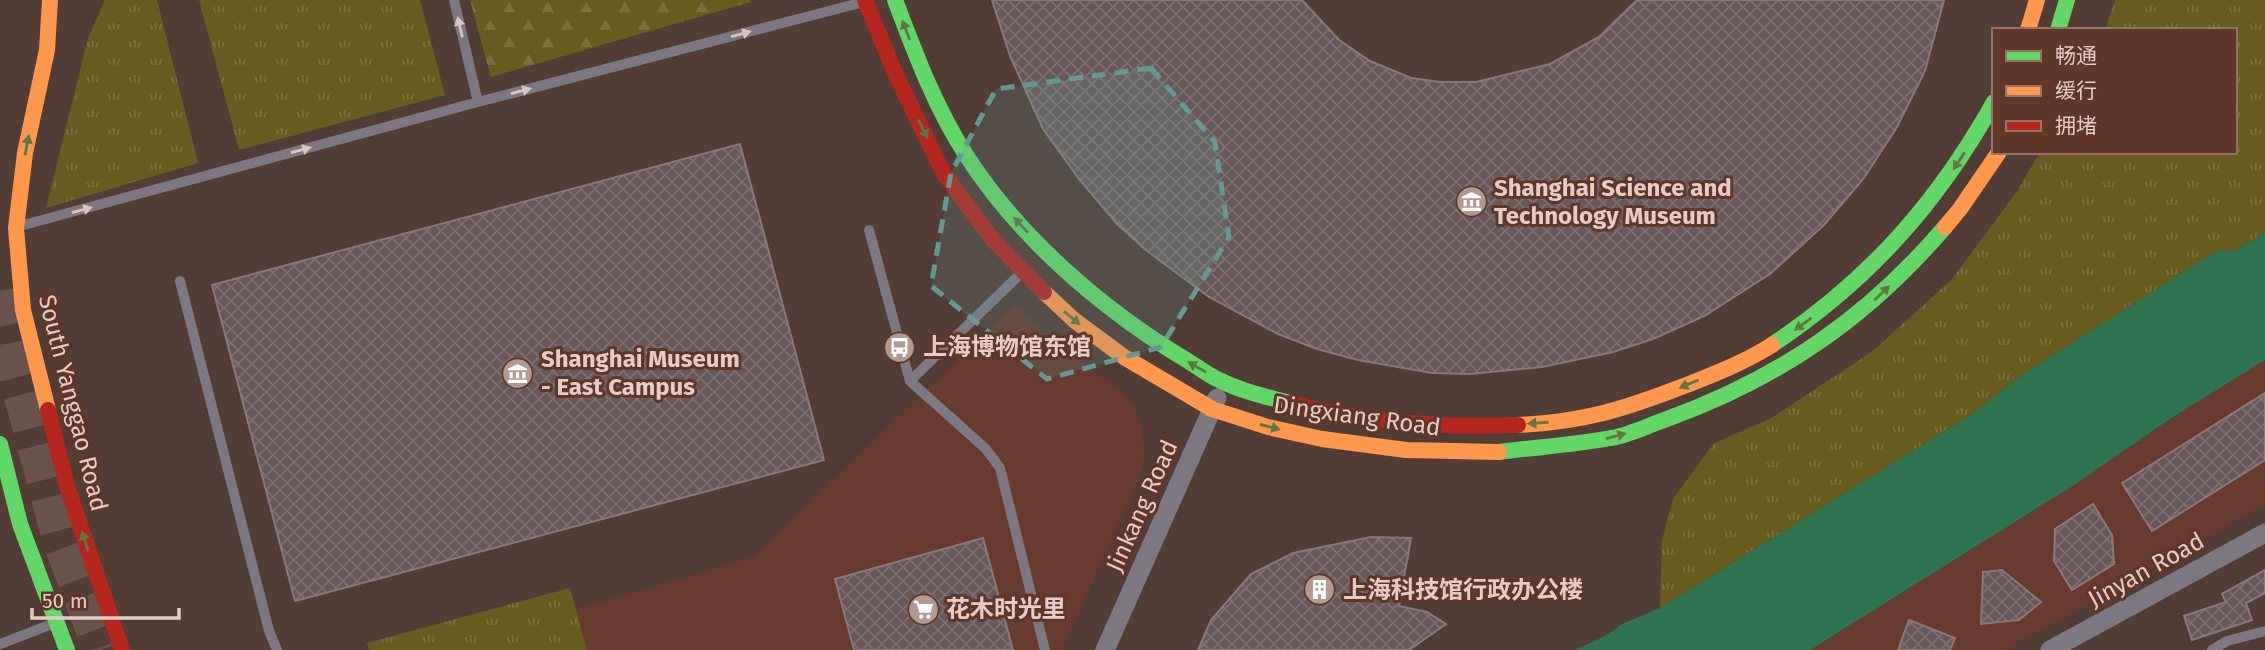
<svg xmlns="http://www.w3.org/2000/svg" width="2265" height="650" viewBox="0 0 2265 650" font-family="'Fira Sans','Noto Sans SC',sans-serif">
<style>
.built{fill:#663a2c}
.grass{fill:url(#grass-tufts)}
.forest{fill:url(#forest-firs)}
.water{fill:#2f7350}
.building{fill:url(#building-cross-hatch);stroke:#8a787a;stroke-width:2}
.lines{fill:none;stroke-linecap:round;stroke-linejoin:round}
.highway-tunnel{stroke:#68524b;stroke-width:35;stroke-dasharray:35 18;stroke-linecap:butt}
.lane{stroke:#7c7781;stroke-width:10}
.street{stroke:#7c7781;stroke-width:19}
.fast{stroke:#63d668;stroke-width:16}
.slow{stroke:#ff974d;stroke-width:16}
.jam{stroke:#b3261e;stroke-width:16}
.oneway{fill:#dbc4bd}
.oneway2{fill:#617742}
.marked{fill:#659890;fill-opacity:0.2;stroke:#659890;stroke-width:5;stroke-dasharray:14 9;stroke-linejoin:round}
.labels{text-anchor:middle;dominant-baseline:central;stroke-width:6;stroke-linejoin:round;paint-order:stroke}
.poi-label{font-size:24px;font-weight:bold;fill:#e6ccc4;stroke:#5f3729;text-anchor:start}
.street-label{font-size:24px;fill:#e6ccc4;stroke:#5f3729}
</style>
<defs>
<pattern id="grass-tufts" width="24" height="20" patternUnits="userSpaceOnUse" patternTransform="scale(1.75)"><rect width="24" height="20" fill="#685b20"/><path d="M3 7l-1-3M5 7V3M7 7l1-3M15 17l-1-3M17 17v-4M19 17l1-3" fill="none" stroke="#7e713f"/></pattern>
<pattern id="forest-firs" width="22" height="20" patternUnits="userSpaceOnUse" patternTransform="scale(1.75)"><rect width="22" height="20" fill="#685b20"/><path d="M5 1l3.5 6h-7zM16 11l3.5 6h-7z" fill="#7e713f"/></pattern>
<pattern id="building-cross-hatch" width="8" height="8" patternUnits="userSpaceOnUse" patternTransform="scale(1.75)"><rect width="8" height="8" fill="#69585a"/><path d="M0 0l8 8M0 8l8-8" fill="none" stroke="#7e6f70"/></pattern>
</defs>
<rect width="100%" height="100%" fill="#523d36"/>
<path class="built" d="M1015 305 1061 350 1120 389 1134 406 1142 429 1145 453 1139 480 1062 650H439L752 557Z
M2265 360V505L2006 650H1810L2074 485 2173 417Z"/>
<path class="grass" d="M105 0H157L198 163 46 208 88 38Z
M199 0H420L445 95 239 150Z
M2115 0H2265V232L2235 251 2218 250 2022 375 1969 416 1660 608 1662 540 1673 499 1714 443 1770 419 1873 351 1952 279 2018 190 2040 152H2235V30H2105Z
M570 588 587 650H369L367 643Z"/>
<path class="forest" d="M470 0H750L751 2 491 77Z"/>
<path class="water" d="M2265 232V360L2173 417 2074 485 1810 650H1575L1607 635 1622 624 1660 608 1969 416 2022 375 2218 250 2235 251Z"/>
<path class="building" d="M992 0H1302L1339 40 1370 61 1411 78 1440 82H1476L1550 64 1599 37 1637 0H1944L1925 71 1897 127 1864 178 1824 225 1770 274 1704 316 1653 339 1613 352 1542 367 1470 374 1432 373 1358 360 1317 349 1278 334 1209 297 1147 251 1117 224 1079 179 1043 129 1010 56Z
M740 144 824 460 295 601 212 285Z
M2265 393V460L2152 531 2122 483Z
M2093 504 2112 535 2114 564 2072 590 2054 561 2055 529Z
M1371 537 1411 538 1399 606 1427 612 1446 624 1409 650H1198L1211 620 1251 574 1293 553Z
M983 538 1013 650H854L835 579Z
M2002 570 2041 602 2019 620 1981 624 1983 572Z
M2265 570V593L2246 603 2252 620 2192 640 2184 616 2226 602 2222 594Z
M1909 620 1955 638 1950 650H1898Z"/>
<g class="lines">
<path class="highway-tunnel" d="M0 291 15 371 60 541 101 650"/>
<path class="lane" d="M454 0 478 102
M20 226 478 102 864 2
M869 230 910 381 1019 275
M180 281 269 631 277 650
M910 381 986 449 1000 468 1045 650
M0 644 52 624
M2212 650 2227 641 2265 631"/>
<path class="street" d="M1105 650 1217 398
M2050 650 2265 533"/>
<path class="fast" d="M895 0C915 53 935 107 966 155 1020 239 1103 310 1188 361 1198 367 1208 375 1219 380 1241 391 1267 397 1290 403
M2058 30 2067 0
M1772 345C1869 280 1937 204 1994 102
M0 444 20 524 67 650
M1499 452C1536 447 1574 445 1611 438 1630 435 1649 425 1667 419 1780 378 1867 318 1945 227"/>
<path class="slow" d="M2028 30 2037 0
M1945 227 1960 209 1999 152
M1044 292 1074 320 1124 357 1212 409 1268 427 1322 439 1406 450 1499 452
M48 410 23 310 16 228 25 153 47 50 50 0
M1518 425C1584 422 1624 409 1684 386 1715 374 1745 362 1772 345"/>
<path class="jam" d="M865 0 895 73 943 172 993 240 1044 292
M1290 403C1363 422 1443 428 1518 425
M48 410 67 486 122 650"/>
</g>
<defs><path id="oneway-solid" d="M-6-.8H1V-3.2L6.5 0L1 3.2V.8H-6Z" transform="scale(1.75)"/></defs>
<g class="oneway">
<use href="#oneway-solid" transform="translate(460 27) rotate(-103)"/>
<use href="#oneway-solid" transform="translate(741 34) rotate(-15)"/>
<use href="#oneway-solid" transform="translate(521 91) rotate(-15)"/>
<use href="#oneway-solid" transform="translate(301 150) rotate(-15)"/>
<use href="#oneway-solid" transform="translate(82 210) rotate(-15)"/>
</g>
<g class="oneway2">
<use href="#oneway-solid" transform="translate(906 30) rotate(-111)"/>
<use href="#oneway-solid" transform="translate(923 129) rotate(64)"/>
<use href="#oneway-solid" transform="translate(27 145) rotate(-79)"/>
<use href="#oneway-solid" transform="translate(1959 161) rotate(123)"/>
<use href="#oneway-solid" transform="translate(1021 225) rotate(-133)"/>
<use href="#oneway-solid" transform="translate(1882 293) rotate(-43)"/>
<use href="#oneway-solid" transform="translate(1072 318) rotate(40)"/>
<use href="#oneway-solid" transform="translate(1803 324) rotate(144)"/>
<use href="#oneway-solid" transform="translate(1197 367) rotate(-150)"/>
<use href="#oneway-solid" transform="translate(1689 384) rotate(158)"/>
<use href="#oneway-solid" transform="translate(1538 423) rotate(176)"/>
<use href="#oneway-solid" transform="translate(1270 427) rotate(15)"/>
<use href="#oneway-solid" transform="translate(1616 436) rotate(-15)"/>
<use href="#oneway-solid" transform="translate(85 541) rotate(-108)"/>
</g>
<path class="marked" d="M1151 68 1215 142 1229 237 1161 347 1047 379 931 286 951 173 996 89Z"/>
<defs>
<symbol id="museum-disc" viewBox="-11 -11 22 22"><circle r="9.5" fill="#b29a92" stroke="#5f3729"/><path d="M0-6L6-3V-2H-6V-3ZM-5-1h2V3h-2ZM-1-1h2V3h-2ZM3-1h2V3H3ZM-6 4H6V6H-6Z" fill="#fff"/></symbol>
<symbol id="bus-disc" viewBox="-11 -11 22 22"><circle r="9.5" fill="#b29a92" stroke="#5f3729"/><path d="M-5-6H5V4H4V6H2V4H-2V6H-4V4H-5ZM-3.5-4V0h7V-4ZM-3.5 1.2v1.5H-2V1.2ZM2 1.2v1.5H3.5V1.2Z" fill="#fff"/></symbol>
<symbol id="building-disc" viewBox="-11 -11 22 22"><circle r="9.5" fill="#b29a92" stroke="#5f3729"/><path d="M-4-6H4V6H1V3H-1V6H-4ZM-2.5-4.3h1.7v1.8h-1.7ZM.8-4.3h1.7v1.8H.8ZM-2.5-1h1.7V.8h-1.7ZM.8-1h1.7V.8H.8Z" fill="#fff"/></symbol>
<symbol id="supermarket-disc" viewBox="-11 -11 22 22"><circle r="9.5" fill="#b29a92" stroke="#5f3729"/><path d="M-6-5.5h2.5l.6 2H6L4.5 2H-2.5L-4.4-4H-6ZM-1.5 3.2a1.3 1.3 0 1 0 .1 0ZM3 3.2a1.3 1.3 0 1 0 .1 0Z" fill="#fff"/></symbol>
</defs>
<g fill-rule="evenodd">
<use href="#museum-disc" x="1454" y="184" width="35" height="35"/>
<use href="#bus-disc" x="882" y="330" width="35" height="35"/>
<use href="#museum-disc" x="500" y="356" width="35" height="35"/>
<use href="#building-disc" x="1302" y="572" width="35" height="35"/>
<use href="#supermarket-disc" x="906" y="592" width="35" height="35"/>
</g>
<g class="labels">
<g class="poi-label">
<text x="1494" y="188">Shanghai Science and<tspan x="1494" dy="28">Technology Museum</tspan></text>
<text x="923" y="347">上海博物馆东馆</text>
<text x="541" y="359">Shanghai Museum<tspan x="541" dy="28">- East Campus</tspan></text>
<text x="1343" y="590">上海科技馆行政办公楼</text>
<text x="946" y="609">花木时光里</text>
</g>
<g class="street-label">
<text transform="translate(73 403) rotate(76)">South Yanggao Road</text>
<text transform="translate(1357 416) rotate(8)">Dingxiang Road</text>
<text transform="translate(1142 506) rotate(-66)">Jinkang Road</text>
<text transform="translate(2146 570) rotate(-29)">Jinyan Road</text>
</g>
</g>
<rect x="1992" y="28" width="245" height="126" fill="#5f3729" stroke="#957367" stroke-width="2"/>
<rect x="2006" y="51" width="35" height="10" fill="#63d668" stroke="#957367" stroke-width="2"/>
<text x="2055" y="63" font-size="21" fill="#e6ccc4">畅通</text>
<rect x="2006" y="86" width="35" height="10" fill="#ff974d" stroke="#957367" stroke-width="2"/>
<text x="2055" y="98" font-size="21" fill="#e6ccc4">缓行</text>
<rect x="2006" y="121" width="35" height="10" fill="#b3261e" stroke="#957367" stroke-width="2"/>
<text x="2055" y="133" font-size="21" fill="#e6ccc4">拥堵</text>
<path d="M32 608v10h147v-10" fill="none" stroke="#e6ccc4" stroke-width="3.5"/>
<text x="42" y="608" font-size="21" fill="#e6ccc4" stroke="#5f3729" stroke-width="5" paint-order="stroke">50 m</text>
</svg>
